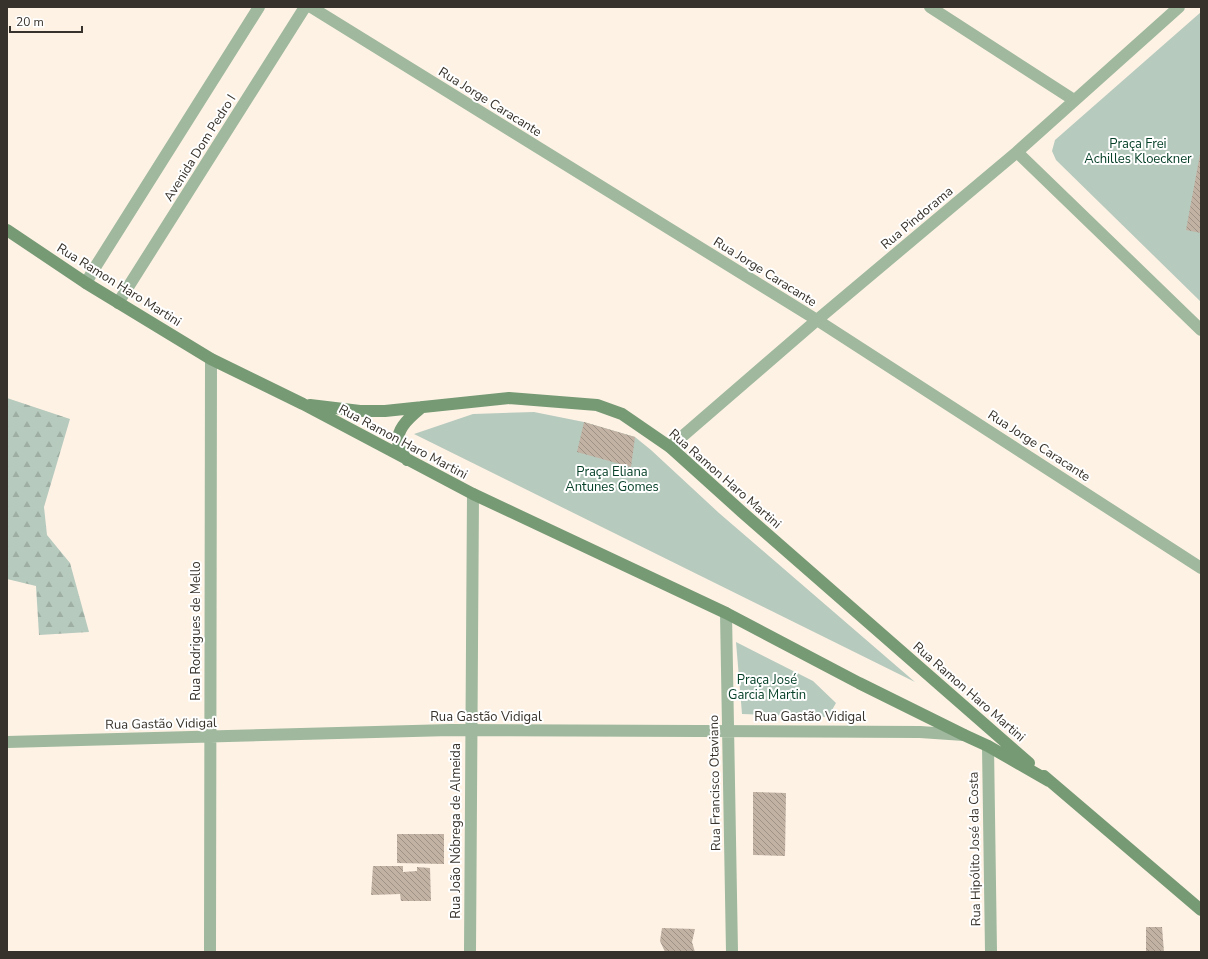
<svg xmlns="http://www.w3.org/2000/svg" width="1208" height="959" viewBox="0 0 1208 959" font-family="'Nunito Sans',sans-serif">
<style>
.forest{fill:url(#forest-firs)}
.park{fill:#b7cabe}
.building{fill:url(#building-back-hatch)}
.lines{fill:none;stroke-linecap:round;stroke-linejoin:round}
.minor{stroke:#9fb89e;stroke-width:12}
.secondary{stroke:#769a74;stroke-width:12}
.labels{text-anchor:middle;dominant-baseline:central;stroke-width:4;stroke-linejoin:round;paint-order:stroke}
.street-label{font-size:13px;fill:#37322b;stroke:#fff}
.park-label{font-size:13px;fill:#064028;stroke:#fff}
</style>
<defs>
<pattern id="forest-firs" width="22" height="20" patternUnits="userSpaceOnUse"><rect width="22" height="20" fill="#b7cabe"/><path d="M5 1l3.5 6h-7zM16 11l3.5 6h-7z" fill="#9eaea3"/></pattern>
<pattern id="building-back-hatch" width="6" height="6" patternUnits="userSpaceOnUse"><rect width="6" height="6" fill="#c1b2a3"/><path d="M-1 5l2 2M0 0l6 6M5-1l2 2" fill="none" stroke="#9e9185"/></pattern>
</defs>
<rect width="100%" height="100%" fill="#fef2e5"/>
<path class="forest" d="M7 398 70 419 44 507 47 535 70 563 89 632 39 635 36 586 7 579Z"/>
<path class="park" d="M1201 12V302L1056 160 1052 151 1055 140Z
M534 412 584 422 635 437 651 450 719 513 915 682 414 434 473 414Z
M736 642 813 681 836 703 828 717 742 714Z"/>
<path class="building" d="M1200 154H1201V233L1186 230Z
M584 422 635 437 631 467 577 452Z
M753 792 786 793 785 856 753 855Z
M397 834H444V864L397 863Z
M373 866H403V872L417 871V867L430 868 431 901H401L400 894 371 895Z
M1146 927H1162L1164 952H1146Z
M662 928 695 929 692 942 695 952H665L660 941Z"/>
<g class="lines">
<path class="minor" d="M311 7 817 320 1201 568
M930 7 1074 100
M1017 152 1201 330
M86 283 94 269 259 7
M118 303 305 7
M670 447 817 320 1017 152 1179 7
M726 613 732 952
M7 742 450 730 920 732 964 735
M988 746 991 952
M210 952 211 359
M470 952 473 494"/>
<path class="secondary" d="M7 230 86 283 211 359 303 404 473 494 726 613 859 683 964 735 988 746 1049 781
M310 405 360 411H385L509 398 597 405 622 414 670 447 742 512 1029 763
M407 460C405 457 402 453 400 449 392 431 410 417 422 407
M1044 776 1201 910"/>
</g>
<g class="labels">
<g class="street-label">
<text transform="translate(490 102) rotate(32)">Rua Jorge Caracante</text>
<text transform="translate(200 148) rotate(-58)">Avenida Dom Pedro I</text>
<text transform="translate(917 218) rotate(-40)">Rua Pindorama</text>
<text transform="translate(765 272) rotate(32)">Rua Jorge Caracante</text>
<text transform="translate(119 285) rotate(32)">Rua Ramon Haro Martini</text>
<text transform="translate(403 442) rotate(28)">Rua Ramon Haro Martini</text>
<text transform="translate(1039 446) rotate(33)">Rua Jorge Caracante</text>
<text transform="translate(725 479) rotate(41)">Rua Ramon Haro Martini</text>
<text transform="translate(196 631) rotate(-90)">Rua Rodrigues de Mello</text>
<text transform="translate(969 692) rotate(41)">Rua Ramon Haro Martini</text>
<text x="486" y="717">Rua Gastão Vidigal</text>
<text x="810" y="717">Rua Gastão Vidigal</text>
<text transform="translate(161 724) rotate(-1)">Rua Gastão Vidigal</text>
<text transform="translate(715 783) rotate(-91)">Rua Francisco Otaviano</text>
<text transform="translate(456 831) rotate(-90)">Rua João Nóbrega de Almeida</text>
<text transform="translate(975 849) rotate(-91)">Rua Hipólito José da Costa</text>
</g>
<g class="park-label">
<text x="1138" y="144">Praça Frei<tspan x="1138" dy="15">Achilles Kloeckner</tspan></text>
<text x="612" y="472">Praça Eliana<tspan x="612" dy="15">Antunes Gomes</tspan></text>
<text x="767" y="680">Praça José<tspan x="767" dy="15">Garcia Martin</tspan></text>
</g>
</g>
<rect width="1208" height="959" fill="none" stroke="#37322b" stroke-width="16"/>
<path d="M10 26v6h72v-6" fill="none" stroke="#37322b" stroke-width="2"/>
<text x="16" y="26" font-size="12" fill="#37322b" stroke="#ffffff" stroke-width="3" paint-order="stroke">20 m</text>
</svg>
